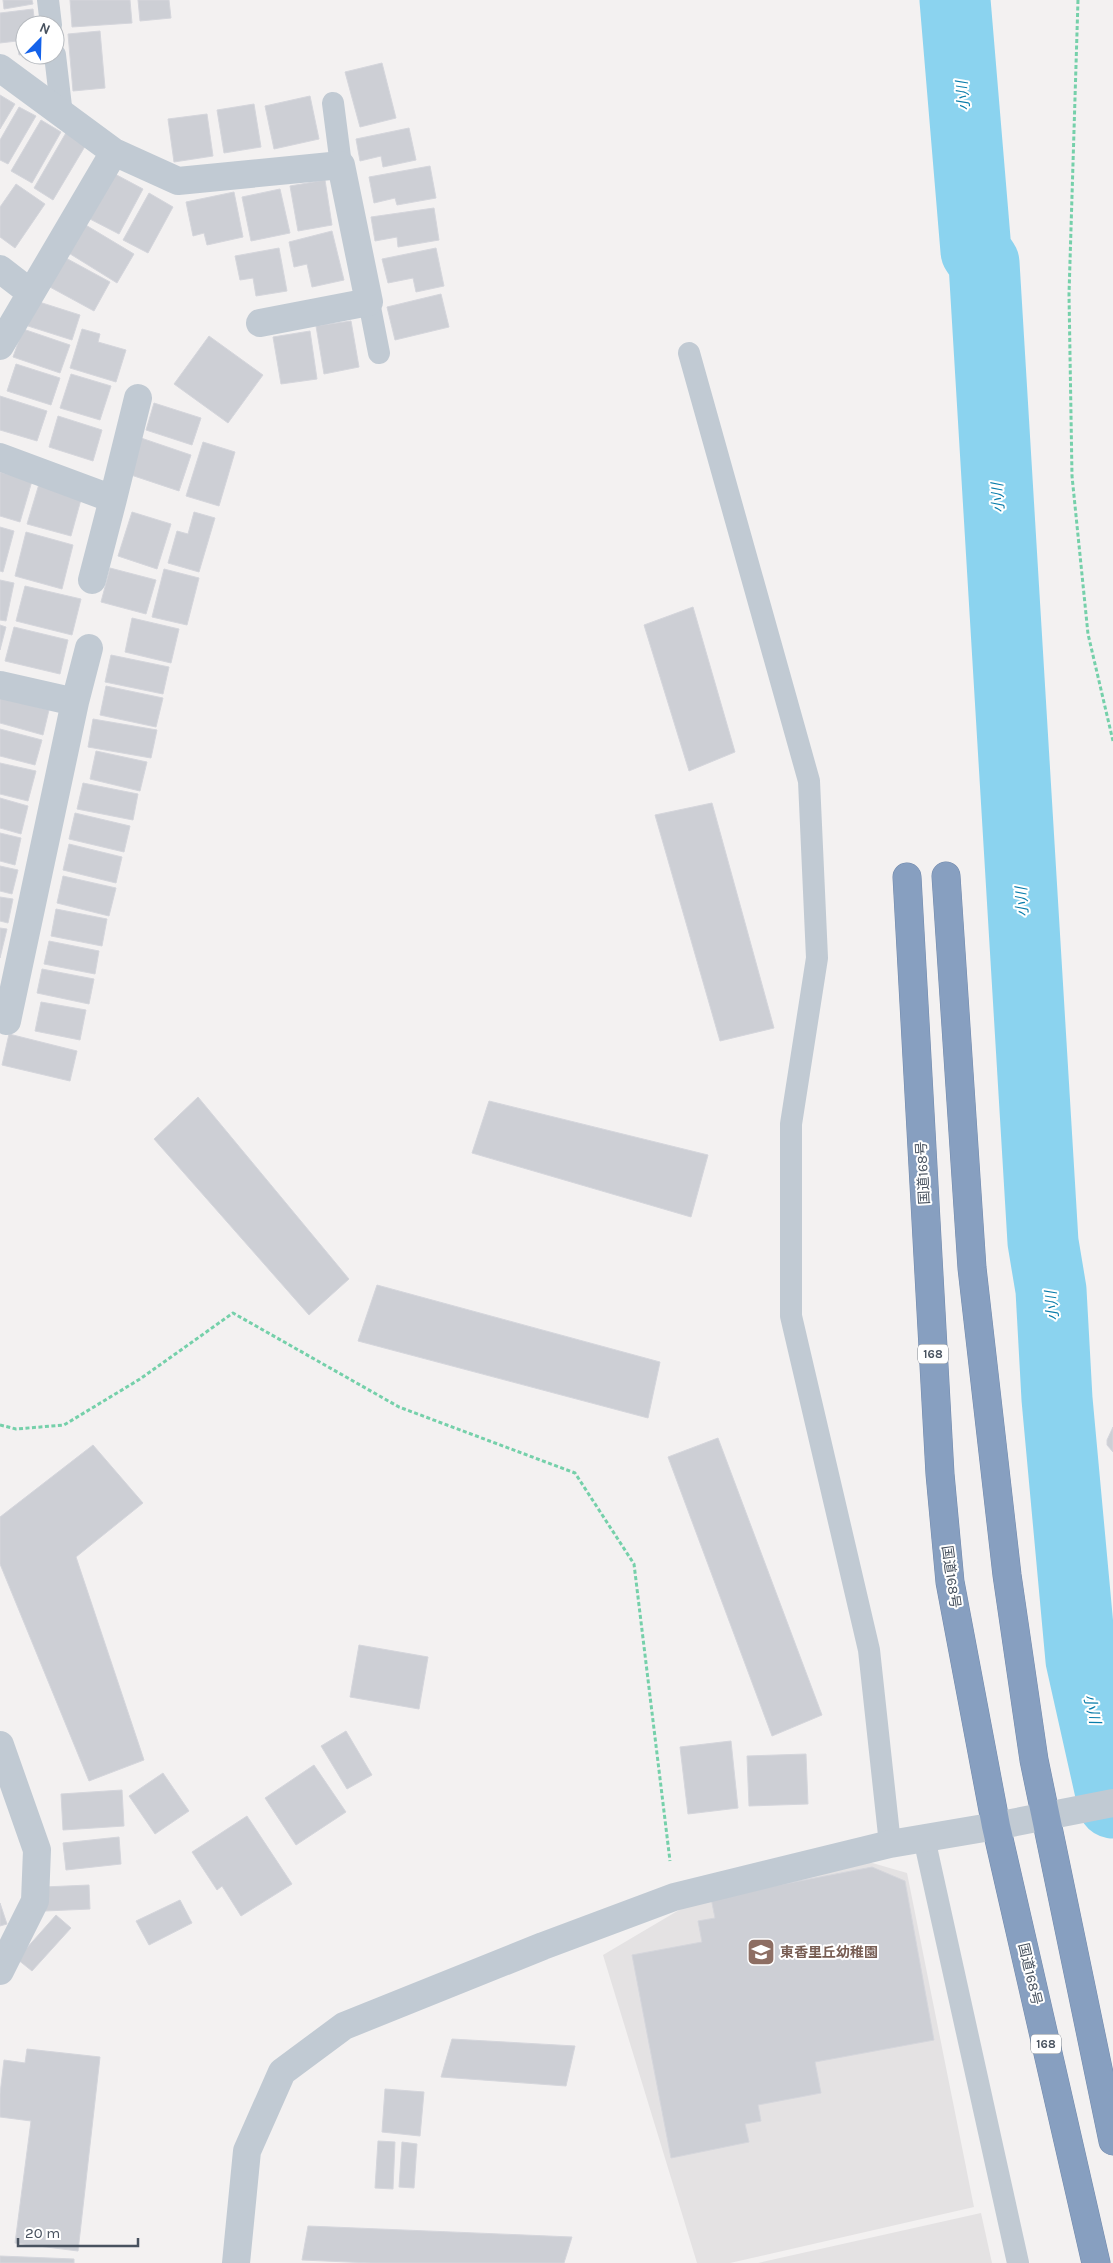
<svg xmlns="http://www.w3.org/2000/svg" width="1113" height="2263" viewBox="0 0 1113 2263" font-family="Karla,'Noto Sans JP',sans-serif">
<style>
.education{fill:#e4e2e3}
.lines{fill:none;stroke-linecap:round;stroke-linejoin:round}
.river{stroke:#8bd3ef;stroke-width:71}
.building{fill:#cdcfd5;stroke:#d5d6dc}
.highway-casing{stroke:#728aac;stroke-width:29}
.path{stroke:#75d0aa;stroke-width:3;stroke-dasharray:4 2.5;stroke-linecap:butt}
.lane{stroke:#c1cad3;stroke-width:22}
.street{stroke:#c1cad3;stroke-width:28}
.highway{stroke:#879fc0;stroke-width:28}
.labels{text-anchor:middle;dominant-baseline:central;stroke-width:4;stroke-linejoin:round;paint-order:stroke}
.shield{fill:#fff;stroke:#7f868f;stroke-width:1}
.shield-label{font-size:12px;font-weight:bold;fill:#48525f}
.street-label{font-size:14px;fill:#48525f;stroke:#fff}
.education-label{font-size:14px;font-weight:bold;fill:#785e54;stroke:#fff;text-anchor:start}
.water-label{font-size:15px;font-style:italic;fill:#087caa;stroke:#fff}
</style>
<rect width="100%" height="100%" fill="#f3f1f1"/>
<path class="education" d="M869 1862 907 1873 974 2207 730 2263H697L603 1955 701 1897Z
M981 2213 992 2263H758Z"/>
<g class="lines">
<path class="river" d="M955 0 976 251 984 263 1043 1242 1051 1290 1057 1399 1081 1660 1113 1803"/>
</g>
<path class="building" d="M3 0H32L33 4 4 9Z
M70 0H130L132 23 72 27Z
M138 0H169L171 18 140 21Z
M33 9 35 25H25V54L19 55 17 41 0 43V13Z
M100 31 105 88 73 91 68 34Z
M382 63 396 118 360 127 345 72Z
M0 95 15 104 0 129Z
M310 96 319 139 274 149 265 106Z
M254 104 261 147 224 153 217 110Z
M19 107 36 116 8 164 0 160V140Z
M207 114 213 156 174 162 168 119Z
M41 120 61 132 32 183 11 171Z
M409 128 416 160 383 167 381 156 360 161 356 139Z
M67 131 87 143 53 200 34 188Z
M430 166 436 198 397 205 395 198 374 203 369 177Z
M113 173 143 189 119 234 88 218Z
M325 180 332 225 298 231 290 186Z
M16 184 45 204 15 248 0 237V207Z
M280 189 290 233 251 241 242 197Z
M234 192 243 237 207 245 204 233 193 236 186 202Z
M149 193 173 207 148 253 123 240Z
M434 208 439 240 398 247 397 237 375 241 371 217Z
M84 224 134 254 117 283 67 252Z
M332 231 344 280 312 287 307 264 294 267 289 242Z
M279 248 287 291 256 296 253 278 240 280 235 256Z
M436 248 444 286 416 292 413 278 388 283 382 259Z
M64 257 110 282 94 311 48 286Z
M441 294 449 327 395 340 387 307Z
M36 301 80 315 72 340 28 326Z
M351 321 359 367 324 374 316 326Z
M23 329 70 345 60 373 13 357Z
M82 329 100 334 98 342 126 350 116 382 70 368Z
M310 331 317 379 281 384 273 337Z
M209 336 263 375 228 423 174 384Z
M16 364 60 378 51 405 7 391Z
M71 374 111 386 100 420 60 408Z
M0 396 47 411 37 441 0 430Z
M154 403 201 418 192 445 146 430Z
M58 416 102 430 93 461 49 447Z
M141 438 191 455 179 491 128 474Z
M203 442 235 452 219 506 186 496Z
M0 472 32 481 20 522 0 516Z
M39 484 82 496 71 536 27 524Z
M132 512 171 524 157 569 118 556Z
M194 512 215 518 199 572 168 563 177 531 188 534Z
M0 527 14 531 3 572 0 571Z
M26 532 73 545 62 589 15 576Z
M110 568 156 580 146 614 101 602Z
M164 569 199 578 187 625 152 617Z
M0 580 14 583 6 621 0 620Z
M25 586 81 599 72 635 16 621Z
M693 607 735 752 689 771 644 625Z
M132 618 179 629 171 663 125 652Z
M0 625 6 627 0 650Z
M14 627 68 640 60 674 5 661Z
M111 655 169 667 163 694 105 682Z
M106 686 163 698 156 727 100 715Z
M0 697 49 710 43 735 0 723Z
M93 719 157 730 151 758 88 747Z
M0 729 42 740 35 765 0 756Z
M96 751 147 762 140 791 90 779Z
M0 763 36 771 28 801 0 794Z
M83 783 138 794 133 820 77 809Z
M0 798 28 806 21 834 0 828Z
M712 803 774 1028 720 1041 655 815Z
M75 813 130 826 124 852 69 839Z
M0 833 21 838 15 865 0 861Z
M69 844 122 857 116 883 63 870Z
M0 866 18 870 12 894 0 891Z
M63 876 116 888 109 916 57 903Z
M0 897 13 899 8 923 0 921Z
M56 909 107 919 102 946 51 936Z
M0 928 7 929 0 958Z
M49 941 99 951 95 974 44 964Z
M42 969 94 979 89 1004 37 993Z
M41 1002 86 1010 80 1040 35 1031Z
M9 1034 77 1051 70 1081 2 1065Z
M198 1097 349 1279 309 1315 154 1139Z
M489 1101 708 1155 691 1217 472 1153Z
M377 1285 660 1362 648 1418 358 1341Z
M1113 1427V1452L1107 1445V1440Z
M718 1438 822 1715 772 1736 668 1457Z
M93 1445 143 1503 76 1557 144 1760 89 1781 0 1564V1517Z
M359 1645 428 1657 419 1709 350 1697Z
M346 1731 372 1775 347 1789 321 1746Z
M731 1741 738 1808 688 1814 680 1747Z
M806 1754 808 1804 749 1806 747 1756Z
M314 1765 346 1812 296 1845 265 1798Z
M163 1773 189 1811 155 1834 129 1796Z
M122 1790 124 1826 63 1830 61 1794Z
M247 1816 292 1884 241 1916 222 1886 217 1890 192 1852Z
M119 1837 121 1864 66 1870 63 1843Z
M872 1867 905 1881 934 2040 815 2062 821 2093 758 2105 761 2121 745 2124 749 2142 671 2158 632 1955 702 1942 698 1921 715 1918 711 1898Z
M89 1885 90 1909 45 1911 44 1887Z
M180 1900 192 1923 149 1945 136 1921Z
M0 1903 7 1924 0 1926Z
M56 1915 71 1928 32 1971 17 1959Z
M452 2039 575 2046 566 2086 441 2077Z
M27 2049 100 2057 78 2251 15 2243 31 2121 0 2117V2094L4 2060 25 2063Z
M385 2089 424 2092 420 2136 382 2132Z
M378 2141 395 2142 393 2189 375 2188Z
M402 2142 417 2144 414 2188 399 2187Z
M308 2226 572 2237 564 2263H371L302 2260Z
M0 2256 74 2259V2263H0Z"/>
<g class="lines">
<defs>
<path id="highway" d="M946 876 972 1268 1007 1575 1034 1760 1113 2141
M907 877 940 1474 950 1582 996 1826 1096 2263"/>
</defs>
<use href="#highway" class="highway-casing"/>
<path class="path" d="M1078 0 1069 294 1072 476 1088 634 1113 741
M0 1425 16 1429 64 1425 140 1379 233 1313 399 1407 575 1473 634 1564 670 1861"/>
<path class="lane" d="M48 0 51 25
M55 55 62 115
M333 103 341 165
M369 302 379 353
M689 353 809 781 817 958 791 1124V1316L869 1650 890 1844
M924 1838 1018 2263"/>
<path class="street" d="M0 68 114 152 178 181 341 165 369 302 260 323
M0 269 31 293
M0 346 114 152
M0 457 113 499 138 398
M92 580 113 499
M0 685 75 702
M7 1021 75 702 89 648
M0 1745 37 1850 35 1901 0 1971
M236 2263 247 2151 282 2072 344 2026 543 1946 674 1897 890 1844 996 1826 1113 1803"/>
<use href="#highway" class="highway"/>
</g>
<defs>
<symbol id="school-square" viewBox="-11 -11 22 22"><rect x="-9" y="-9" width="18" height="18" rx="4" fill="#8d6e63" stroke="#fff"/><path d="M0-5L7-2L0 1L-7-2ZM-4 1L0 2.5L4 1V4Q0 6-4 4Z" fill="#fff"/></symbol>
</defs>
<g fill-rule="evenodd">
<use href="#school-square" x="745" y="1936" width="32" height="32"/>
</g>
<g class="labels">
<g class="shield">
<rect x="918" y="1344.5" width="30" height="19" rx="4"/>
<rect x="1031" y="2034.5" width="30" height="19" rx="4"/>
</g>
<g class="shield-label">
<text x="933" y="1354">168</text>
<text x="1046" y="2044">168</text>
</g>
<g class="street-label">
<text transform="translate(923 1173) rotate(-93)">国道168号</text>
<text transform="translate(951 1577) rotate(82)">国道168号</text>
<text transform="translate(1030 1974) rotate(77)">国道168号</text>
</g>
<g class="education-label">
<text x="780" y="1952">東香里丘幼稚園</text>
</g>
<g class="water-label">
<text transform="translate(963 96) rotate(-95)">小川</text>
<text transform="translate(998 498) rotate(-93)">小川</text>
<text transform="translate(1022 902) rotate(-93)">小川</text>
<text transform="translate(1052 1306) rotate(-95)">小川</text>
<text transform="translate(1092 1709) rotate(77)">小川</text>
</g>
</g>
<g transform="translate(40 40) rotate(23)"><circle r="24" fill="#ffffff" stroke="#b6babf"/>
<path d="M0-4L9 19L0 12L-9 19Z" fill="#1462ea"/>
<text y="-8" font-size="14" font-weight="bold" text-anchor="middle" fill="#48525f">N</text>
</g>
<path d="M18 2238v8h120v-8" fill="none" stroke="#48525f" stroke-width="2.5"/>
<text x="25" y="2238" font-size="15" fill="#48525f" stroke="#ffffff" stroke-width="4" paint-order="stroke">20 m</text>
</svg>
